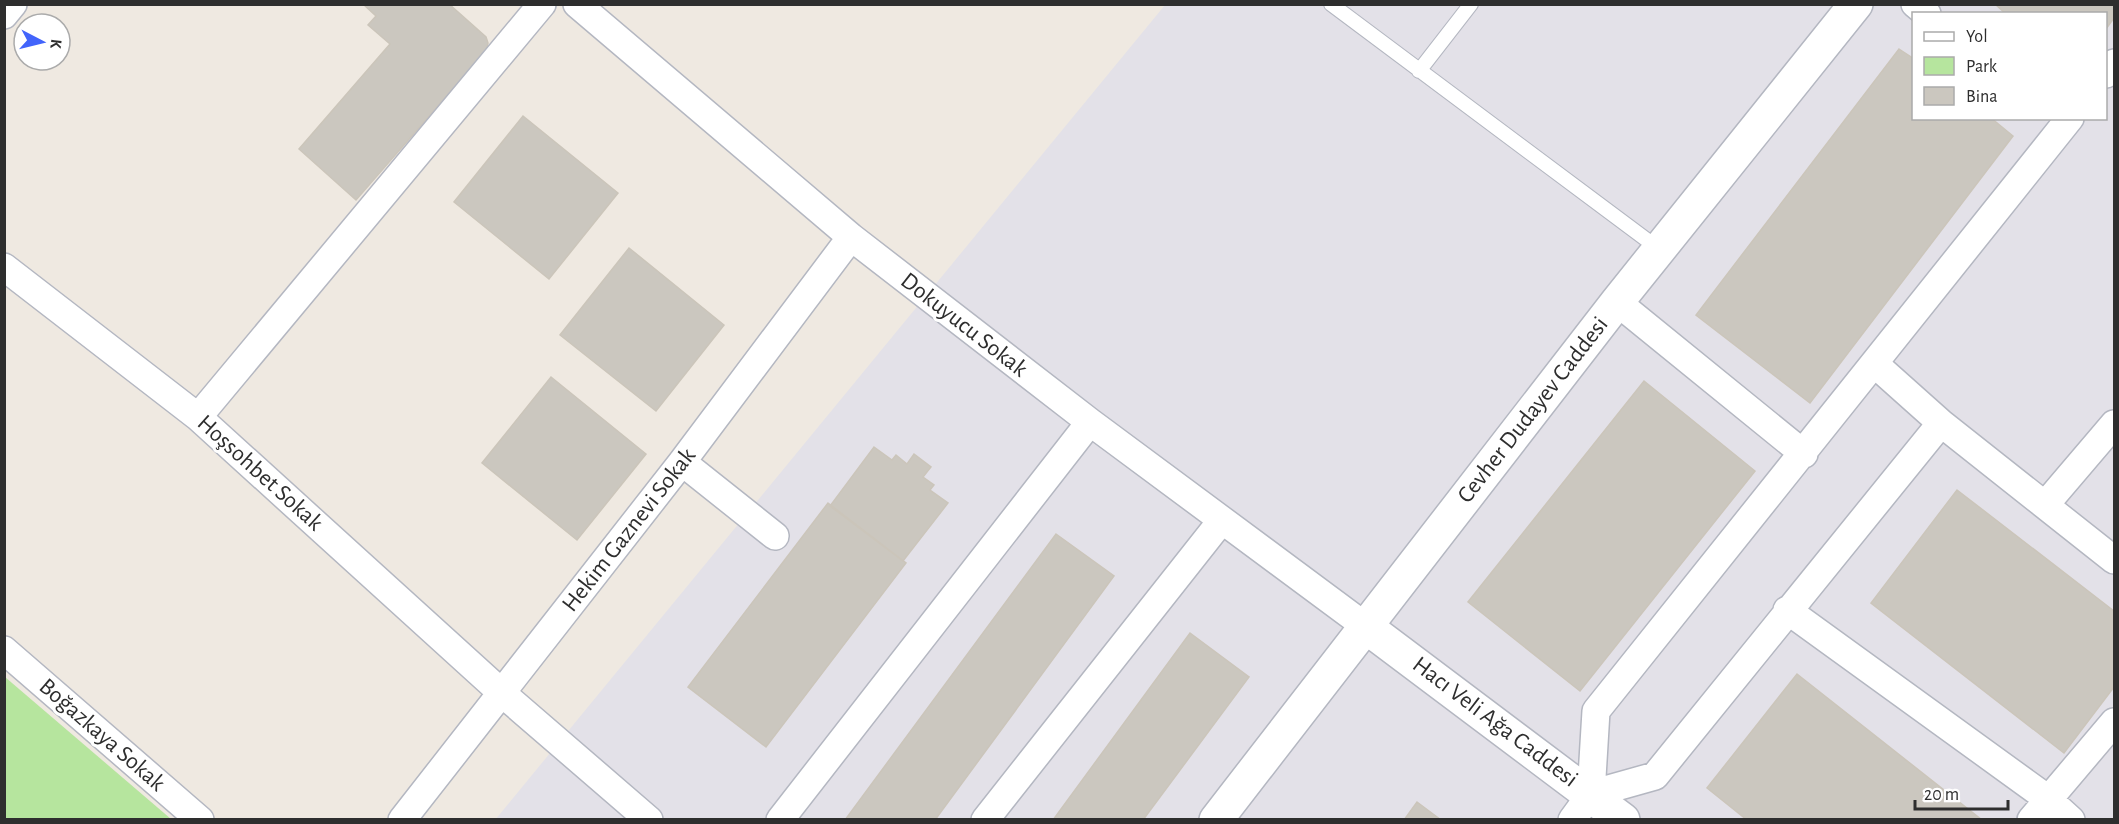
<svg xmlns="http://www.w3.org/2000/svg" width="2119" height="824" viewBox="0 0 2119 824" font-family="'Alegreya Sans',sans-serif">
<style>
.industrial{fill:#e3e1e8;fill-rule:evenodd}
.green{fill:#b6e59e}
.building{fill:#cbc7bf;stroke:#cbc5ba;stroke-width:1.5}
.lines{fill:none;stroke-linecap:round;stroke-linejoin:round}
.service-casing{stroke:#b4b7c1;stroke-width:16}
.minor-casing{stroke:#b4b7c1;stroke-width:30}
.tertiary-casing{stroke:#b4b7c1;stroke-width:36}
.service{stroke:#fff;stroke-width:14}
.minor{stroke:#fff;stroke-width:27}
.tertiary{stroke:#fff;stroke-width:33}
.labels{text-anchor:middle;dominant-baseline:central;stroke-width:6;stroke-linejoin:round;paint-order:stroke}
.street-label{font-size:24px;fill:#2e2e2e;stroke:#fff}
</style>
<rect width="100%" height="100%" fill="#efe9e1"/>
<path class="industrial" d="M1165 5H2114V819L495 820ZM1914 14H2106V118H1914Z"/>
<path class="green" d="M4 677H5L171 819H5Z"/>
<path class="building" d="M363 4H449L486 37 488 43 486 51 356 200 299 149 390 44 368 25 376 16Z
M1995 4H2114V18L2106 29V14H2006Z
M1899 49 1914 59V118H1991L2013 136 1810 403 1696 315Z
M523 116 618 193 549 279 454 202Z
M629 248 724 325 656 411 560 335Z
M551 377 646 454 577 540 482 463Z
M1644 381 1755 471 1580 691 1468 602Z
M874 447 892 460 896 455 907 464 914 454 931 467 923 477 934 485 930 490 948 503 903 561 830 506Z
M1957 490 2114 611V687L2064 753 1871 603Z
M828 503 906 563 766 747 688 687Z
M1056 534 1114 576 935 820H845Z
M1190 633 1249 677 1143 820H1053Z
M1797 674 1982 820H1747L1707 788Z
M1417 802 1441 820H1404Z"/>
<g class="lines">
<defs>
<path id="service" d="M1331 4 1659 249
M1419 71 1471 4"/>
<path id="minor" d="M577 4 851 237 1090 422 1365 626
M1915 4 1927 14
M4 15 13 4
M2106 74 2114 63
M4 267 198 417 503 694 649 820
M1617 302 1804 454
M1876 365 1941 423 2114 560
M198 417 542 4
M682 462 775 536
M2045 505 2114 424
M1787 610 2048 799 2071 820
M4 650 200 820
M1591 794 1655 776 1941 423
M402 820 682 462 851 237
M780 820 1090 422
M985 820 1222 520
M1572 820 1591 794 1596 711 2070 118
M2031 820 2114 722"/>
<path id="tertiary" d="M1365 626 1623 820
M1216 820 1617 302 1856 4"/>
</defs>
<use href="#service" class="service-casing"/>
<use href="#minor" class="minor-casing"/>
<use href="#tertiary" class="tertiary-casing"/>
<use href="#service" class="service"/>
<use href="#minor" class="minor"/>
<use href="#tertiary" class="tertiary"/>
</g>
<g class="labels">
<g class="street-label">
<text transform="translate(964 325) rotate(38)">Dokuyucu Sokak</text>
<text transform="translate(1533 410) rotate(-52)">Cevher Dudayev Caddesi</text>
<text transform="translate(260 473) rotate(42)">Hoşsohbet Sokak</text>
<text transform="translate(629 530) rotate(-52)">Hekim Gaznevi Sokak</text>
<text transform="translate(1495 722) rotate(37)">Hacı Veli Ağa Caddesi</text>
<text transform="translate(102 735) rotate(41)">Boğazkaya Sokak</text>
</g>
</g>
<rect width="2119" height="824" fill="none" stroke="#2e2e2e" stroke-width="12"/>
<rect x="1912" y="12" width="195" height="108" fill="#ffffff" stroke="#ababab" stroke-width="1.5"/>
<rect x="1924" y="32" width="30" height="9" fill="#ffffff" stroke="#ababab" stroke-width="1.5"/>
<text x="1966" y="42" font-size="18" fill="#2e2e2e">Yol</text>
<rect x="1924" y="57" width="30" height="18" fill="#b6e59e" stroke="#ababab" stroke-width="1.5"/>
<text x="1966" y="72" font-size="18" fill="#2e2e2e">Park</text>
<rect x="1924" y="87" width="30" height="18" fill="#cbc7bf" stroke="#ababab" stroke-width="1.5"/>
<text x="1966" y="102" font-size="18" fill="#2e2e2e">Bina</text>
<g transform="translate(42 42) rotate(97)"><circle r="28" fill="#ffffff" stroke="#ababab" stroke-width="1.5"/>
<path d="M0-4.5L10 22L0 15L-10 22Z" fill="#4264fb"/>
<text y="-9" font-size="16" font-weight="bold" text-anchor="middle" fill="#2e2e2e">K</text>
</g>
<path d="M1915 800v9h93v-9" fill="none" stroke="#2e2e2e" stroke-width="3"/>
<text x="1924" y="800" font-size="18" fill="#2e2e2e" stroke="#ffffff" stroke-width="4.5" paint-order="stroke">20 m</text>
</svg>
